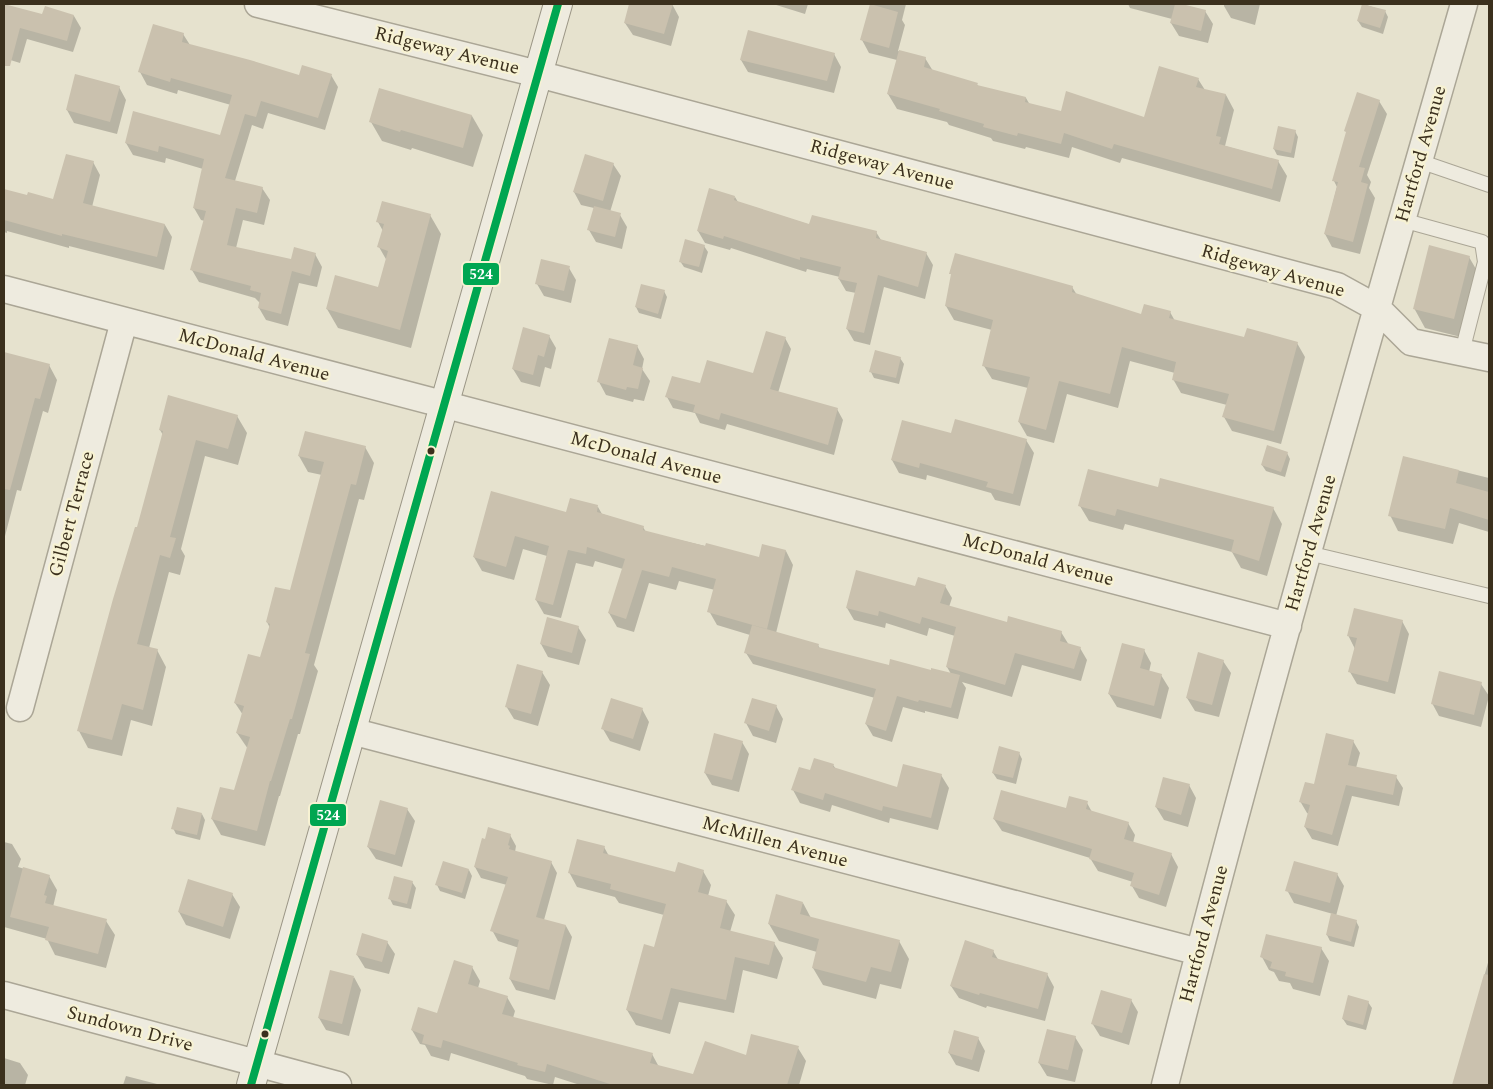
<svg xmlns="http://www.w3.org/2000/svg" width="1493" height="1089" viewBox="0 0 1493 1089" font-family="Spectral,serif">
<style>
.shadow{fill:#0003}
.building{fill:#cac1ae}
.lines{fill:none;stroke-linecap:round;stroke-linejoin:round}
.lane-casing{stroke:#aba696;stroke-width:16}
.street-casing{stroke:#aba696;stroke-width:29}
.secondary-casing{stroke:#9b9686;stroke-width:30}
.lane{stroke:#eeebdf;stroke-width:14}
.street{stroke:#eeebdf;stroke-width:26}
.secondary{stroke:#eeebdf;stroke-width:28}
.bus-1-casing{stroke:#f7f2d3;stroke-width:11}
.bus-1{stroke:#00a651;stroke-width:8}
.bus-dot{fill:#3b301d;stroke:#f7f2d3;stroke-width:2}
.labels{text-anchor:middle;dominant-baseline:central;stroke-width:4.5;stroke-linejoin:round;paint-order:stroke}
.street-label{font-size:19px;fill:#3b301d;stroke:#f7f2d3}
.line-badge{stroke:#f7f2d3;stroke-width:2}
.badge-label{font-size:14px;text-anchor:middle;font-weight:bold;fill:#fff}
</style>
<rect width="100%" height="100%" fill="#e6e2ce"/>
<path class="shadow" d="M630 4H672L679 17 671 46 633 35 625 23Z
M773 4H808L805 14Z
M871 4H906L902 20 905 25 898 51 925 58 933 71 977 84 978 86 1026 98 1030 105 1062 113 1145 118 1198 79 1205 90 1226 95 1234 110 1225 146 1278 161 1287 176 1280 202 1122 158 1120 163 1072 147 1069 158 1026 147 1025 149 993 141 991 138 949 125 947 122 897 109 888 94 897 60 869 53 862 40Z
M1128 4H1177L1205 11 1213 24 1208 43 1179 36 1171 23 1172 19 1130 8Z
M1224 4H1260L1255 25 1231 18 1224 6Z
M1363 4 1385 11 1388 17 1383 34 1362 27 1358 21Z
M4 5 43 15 74 16 81 28 73 52 27 39 20 63 4 58Z
M183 34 190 45 300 77 331 75 338 87 325 130 268 113 263 129 252 125 235 181 262 188 270 200 264 225 243 220 236 248 292 261 315 254 322 267 317 287 299 283 288 326 266 320 259 308 260 303 255 298 199 282 192 270 205 221 201 220 194 208 203 169 166 158 165 163 133 155 126 143 221 137 231 105 178 90 177 94 147 85 140 72Z
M834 54 841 67 834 93 748 72 741 60Z
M119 87 126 100 117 134 74 123 67 110Z
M1379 101 1387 114 1367 175 1371 182 1369 188 1375 198 1360 254 1332 247 1325 234 1337 187 1334 181Z
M472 116 483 135 473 167 412 148 411 150 382 141 371 122Z
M1295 131 1298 137 1294 158 1277 155 1274 149Z
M93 162 100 175 92 207 165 225 172 237 164 270 69 246V248L7 231V233L4 232V190L28 197 54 200Z
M613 164 621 176 610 212 620 215 627 227 622 249 596 242 589 230 594 208 581 205 574 192Z
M735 197 738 202 810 225 876 232 881 240 926 253 933 265 925 299 884 287 870 345 854 341 847 329 856 293 846 291 839 279 840 277 807 269 806 272 731 248 730 250 705 243 698 231Z
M430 215 441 234 411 348 338 328 327 309 379 289 387 261 379 247 383 231 378 222Z
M704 246 708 252 702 273 684 267 680 261Z
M956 254 1072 287 1077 295 1142 316 1170 312 1175 321 1245 339 1297 343 1305 357 1281 444 1232 431 1224 417 1227 405 1181 393 1173 379 1175 373 1130 361 1118 408 1067 394 1054 443 1027 436 1019 422 1028 388 992 379 984 366 992 330 954 320 946 306 952 276 951 274Z
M1469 257 1480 276 1465 338 1425 328 1414 308Z
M569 268 576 280 571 303 544 296 537 284Z
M664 291 667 297 661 319 639 313 636 307Z
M549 336 556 348 551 369 545 367 540 387 521 382 513 369Z
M785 338 791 349 778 393 837 409 843 420 834 455 727 424 725 430 700 423 695 413 673 408 667 397 701 385 754 374Z
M637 346 644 359 642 369 650 381 644 401 634 399 633 402 606 395 599 382Z
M4 353 49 365 57 380 48 413 43 411 21 491 17 490 4 540Z
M900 358 904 364 899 384 874 378 871 372Z
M237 416 247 433 238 465 205 456 181 549 185 556 180 575 169 572 149 648 157 650 166 667 152 726 131 720 122 756 88 748 79 731 138 529 163 435 160 430Z
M952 435 1026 440 1034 453 1020 506 995 500 991 493 927 475 926 480 899 473 892 460Z
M365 447 374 463 364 500 359 499 314 665 318 671 300 734H298L280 796H279L265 846 221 835 212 819 235 792 248 749 237 733 243 715 235 703 261 659 270 628 267 622 291 592 322 475 308 472 299 456Z
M1287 453 1290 459 1285 477 1266 471 1262 465Z
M1404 457 1489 478V532L1459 523 1453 544 1398 531 1390 515Z
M1159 489 1273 508 1282 524 1267 576 1241 568 1232 552 1125 524 1123 530 1089 521 1080 506Z
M492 493 567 514 598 507 602 514 643 527 646 532 760 559 786 551 793 565 776 633 818 645 820 649 890 666 951 674 947 667 955 636 929 628 927 636 886 623 885 628 854 620 847 608 916 587 945 586 952 598 949 607 1008 623 1061 632 1069 645 1080 648 1087 660 1081 681 1022 665 1012 697 962 682 966 688 958 719 925 711V713L903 707 892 742 873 736 866 724 875 698 753 664 746 653 750 635 717 625 709 611 715 590 679 581 676 590 649 583 634 632 617 627 609 613 623 569 595 561 593 567 576 563 561 618 544 614 536 600 547 556 523 549 514 580 482 571 474 557Z
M1402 621 1409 634 1395 694 1357 684 1350 672 1355 649 1348 635Z
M578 627 586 640 579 665 548 657 541 644Z
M1144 650 1151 663 1149 672 1161 675 1169 688 1161 719 1117 707 1109 694Z
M1223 661 1231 673 1219 717 1195 711 1187 698Z
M542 672 550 685 538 726 514 719 506 706Z
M1481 684 1489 696 1481 727 1439 716 1432 703Z
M776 706 783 719 776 743 753 736 746 723Z
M642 709 649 722 640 751 610 741 603 729Z
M1353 741 1360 753 1356 768 1396 777 1403 788 1399 806 1352 796 1338 846 1312 839 1305 827 1309 814 1307 813 1300 801Z
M742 742 749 754 739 792 712 785 705 773Z
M1019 753 1022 759 1016 784 997 779 993 773Z
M833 765 836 769 897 789 941 775 949 788 938 830 890 818 889 823 832 805 830 812 800 803 793 790Z
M1189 785 1196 798 1188 827 1164 820 1156 807Z
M1087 803 1092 812 1128 823 1135 835 1133 843 1171 854 1178 867 1166 907 1139 898 1132 886 1133 882 1098 871 1090 858 1002 831 994 819 1067 809Z
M407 809 415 821 402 867 376 859 368 847Z
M202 814 205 820 200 840 176 834 173 828Z
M510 835 516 846 515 852 551 862 557 873 544 920 566 926 572 937 555 1000 516 990 510 979 519 948 498 941 492 930 507 885 481 878 475 867Z
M4 842 12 844 21 859 18 867 49 876 57 890 53 907 106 921 115 935 106 968 55 955 47 939 4 927Z
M604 847 609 856 676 874 703 871 711 885 708 896 726 901 735 915 730 932 774 943 783 958 777 979 743 970 734 1013 679 1002 670 1034 636 1025 627 1010 655 949 664 915 619 903 615 897 577 887 569 872Z
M469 870 472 876 465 899 440 891 437 885Z
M1337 874 1344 886 1336 916 1356 921 1359 927 1354 947 1330 941 1327 935 1333 914 1294 903 1287 890Z
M412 882 416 888 411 909 393 905 390 899Z
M232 894 240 907 230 939 186 925 179 912Z
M803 903 811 918 899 941 909 959 901 989 880 984 876 999 823 985 813 968 817 952 779 941 769 924Z
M387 942 395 954 389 974 365 968 357 955Z
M1321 948 1329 961 1320 996 1293 989 1290 983 1279 981 1274 972 1269 970 1262 957Z
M993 951 999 961 1047 974 1054 987 1045 1021 987 1006 986 1008 959 998 951 986Z
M1489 959V1085H1454Z
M472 967 480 981 478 988 507 997 515 1011 513 1018 652 1054 659 1067 694 1076 747 1057 798 1048 806 1061 799 1085H580L555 1077 553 1085 527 1079 525 1076 451 1053 449 1061 431 1056 425 1045 420 1044 412 1030 438 1015Z
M354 977 361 990 349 1036 326 1030 319 1018Z
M1131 1000 1138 1012 1129 1045 1100 1036 1092 1023Z
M1368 1002 1372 1008 1366 1030 1347 1025 1343 1019Z
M1075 1037 1083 1050 1075 1082 1047 1076 1039 1063Z
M978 1038 985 1051 979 1072 956 1065 949 1053Z
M4 1058 20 1063 28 1075 25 1085H4Z
M126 1076 157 1084 158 1085H123Z"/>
<path class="building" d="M4 4 42 14 45 6 74 15 67 41 20 28 10 66H4Z
M629 4H673L664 34 624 23Z
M870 4 898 12 889 48 860 40Z
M1175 4H1182L1206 10 1201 31 1170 23Z
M1362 4 1386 10 1380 28 1357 21Z
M153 24 184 33 182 42 250 60 299 75 302 65 332 74 318 118 261 101 256 117 245 114 225 178 263 187 257 213 236 208 227 245 291 259 294 247 316 253 310 276 292 271 281 314 258 308 261 293 250 290 251 286 190 270 206 211 193 208 204 159 159 146 158 152 125 143 133 111 220 135 232 95 171 78 170 82 138 72Z
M748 30 835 53 827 81 740 60Z
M899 50 926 57 924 67 978 83 977 85 1026 97 1025 102 1061 111 1066 91 1144 117 1159 66 1199 78 1196 87 1226 94 1216 136 1221 137 1219 144 1279 160 1272 189 1114 144 1112 149 1064 133 1061 144 1018 133 1017 136 983 127 984 124 939 111 940 109 887 94Z
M75 74 120 86 110 122 66 110Z
M379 88 472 115 463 148 401 130 400 132 369 122Z
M1357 92 1380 100 1359 167 1365 168 1361 182 1368 184 1353 242 1324 234 1338 182 1332 181 1346 132 1344 131Z
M1278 126 1296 130 1291 153 1273 149Z
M66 154 94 161 83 203 165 224 157 257 62 234V236L4 220V189L27 195 28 192 53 199Z
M585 154 614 163 603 201 573 192Z
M709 188 735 196 734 200 809 224 812 215 877 231 876 238 927 252 918 287 878 275 864 333 846 329 857 283 838 279 841 267 800 257V260L724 236 723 239 697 231Z
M382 201 431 214 400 330 326 309 335 275 378 287 388 251 377 247 384 224 376 222Z
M594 206 621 213 615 237 587 230Z
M685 239 705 245 699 267 679 262Z
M1429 245 1470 256 1454 319 1413 309Z
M955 253 1073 286 1072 292 1141 314 1144 304 1171 311 1169 318 1244 337 1247 328 1298 342 1274 431 1222 417 1229 394 1172 380 1176 362 1122 347 1110 394 1059 381 1046 430 1018 422 1030 377 982 366 993 320 945 306 951 274H949Z
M541 259 570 266 564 291 535 284Z
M641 284 665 290 658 314 635 307Z
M523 327 550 335 544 357 538 355 533 375 512 369Z
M766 331 786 337 770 389 838 408 828 445 721 413 719 420 693 412 695 405 665 397 672 376 700 383 707 360 753 373Z
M609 338 638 345 633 365 643 368 638 389 627 387 626 390 597 382Z
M875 350 901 357 896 378 869 372Z
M4 352 50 364 40 399 35 398 10 490 4 489Z
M168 395 238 415 228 449 196 440 170 537 176 538 170 558 160 555 137 644 158 649 143 710 122 704 112 740 77 731 113 599 135 527H137L163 431 159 430Z
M955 419 1027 439 1013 494 986 487 988 482 920 463 919 468 891 460 902 420 951 433Z
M305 431 366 446 356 485 351 484 305 653 310 654 292 719H290L271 781H270L257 831 211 819 220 787 234 790 250 737 236 733 244 706 234 703 248 654 260 657 270 624 266 622 275 587 290 590 324 462 298 456Z
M1267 445 1288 452 1281 472 1261 465Z
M1403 456 1459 470 1456 483 1489 492V520L1450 508 1445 529 1388 516Z
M1088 469 1158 487 1160 478 1274 507 1259 561 1231 552 1234 540 1117 509 1115 516 1078 506Z
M491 491 566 512 570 498 598 505 597 512 644 526 643 530 705 546 706 543 759 557 762 544 786 550 767 629 707 612 716 579 672 567 669 577 642 570 626 619 608 613 625 559 587 547 586 554 568 550 553 605 535 600 549 546 515 536 506 567 473 557Z
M856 570 915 586 918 577 946 585 940 603 1007 622 1008 616 1062 631 1060 641 1081 647 1074 669 1015 653 1005 685 946 667 956 627 922 617 920 624 879 611 878 616 846 608Z
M1354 608 1403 620 1388 682 1348 672 1357 638 1347 636Z
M547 617 579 626 572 653 540 644Z
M752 625 819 644 818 647 889 665 890 659 931 670V668L960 675 951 708 919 700 918 702 897 696 886 731 865 724 876 689 744 653Z
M1122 643 1145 649 1140 668 1162 674 1154 706 1108 694Z
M1198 652 1224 660 1212 705 1186 698Z
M517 664 543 671 531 714 505 707Z
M1439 671 1482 682 1474 715 1431 704Z
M611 698 643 708 633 739 601 729Z
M752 698 777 705 769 731 744 723Z
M714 733 743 741 732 780 704 773Z
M1326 733 1354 740 1348 765 1397 775 1393 795 1346 785 1332 835 1304 827 1310 805 1299 802 1305 782 1314 784Z
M999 746 1020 752 1013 778 992 773Z
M814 758 834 764 833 767 897 787 903 764 942 774 931 818 883 806 882 811 825 793 823 800 791 790 799 767 810 770Z
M1163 777 1190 784 1181 815 1155 807Z
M1001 790 1066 808 1069 796 1088 801 1086 809 1129 822 1124 839 1172 853 1159 895 1130 886 1134 873 1089 859 1092 849 993 819Z
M380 800 408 808 395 855 367 847Z
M177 807 202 813 197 835 171 829Z
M488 827 511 834 508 845 510 846 509 849 552 861 536 917 566 925 549 990 509 979 519 940 490 931 508 877 474 867 482 838 485 839Z
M577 839 605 846 603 853 675 872 678 862 704 870 698 892 727 900 720 928 775 942 769 965 735 957 726 1000 671 988 662 1020 626 1010 644 944 654 947 666 904 610 889 611 884 568 873Z
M443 861 469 869 462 893 435 885Z
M1294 861 1338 873 1330 903 1285 891Z
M23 867 50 875 44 895 47 896 45 903 107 919 98 954 45 940 49 927 10 917Z
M394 876 413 881 407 904 388 899Z
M188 879 233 893 223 927 178 912Z
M776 894 803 902 800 914 900 940 891 972 871 967 866 982 812 968 819 939 768 924Z
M1331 913 1357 920 1351 942 1326 935Z
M362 933 388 941 382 962 356 955Z
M1266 934 1322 947 1313 983 1285 976 1286 972 1270 968 1272 962 1260 957Z
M965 940 994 950 992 957 1048 973 1038 1009 980 993 979 995 950 986Z
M454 960 473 966 468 984 508 996 502 1014 653 1053 650 1063 693 1074 705 1041 746 1055 751 1034 799 1046 787 1085H613L547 1064 545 1072 517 1065 518 1063 443 1040 441 1048 422 1043 424 1035 411 1030 418 1007 437 1013Z
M330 970 354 976 342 1024 318 1018Z
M1484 974 1489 975V1085H1452Z
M1101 990 1132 999 1122 1033 1091 1024Z
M1348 995 1369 1001 1363 1025 1342 1019Z
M1047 1029 1076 1036 1068 1070 1038 1063Z
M954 1030 979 1037 972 1060 948 1053Z"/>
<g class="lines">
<defs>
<path id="lane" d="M1419 161 1489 185
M1402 220 1482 242 1485 262 1462 352
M1308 553 1489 596"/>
<path id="street" d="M258 4 538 74 1337 286 1377 308 1411 342 1489 358
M4 289 1288 626
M20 708 124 321
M351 731 1199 952
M4 995 338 1085
M1165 1085C1257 723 1361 363 1464 4"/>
<path id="secondary" d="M251 1085 558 4"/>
</defs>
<use href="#lane" class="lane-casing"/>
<use href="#street" class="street-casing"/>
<use href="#secondary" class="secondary-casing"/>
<use href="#lane" class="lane"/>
<use href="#street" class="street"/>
<use href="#secondary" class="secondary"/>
<defs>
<path id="bus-1" d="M251 1085 558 4"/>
</defs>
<use href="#bus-1" class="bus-1-casing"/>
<use href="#bus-1" class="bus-1"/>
</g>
<g class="bus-dot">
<circle cx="431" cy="451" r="4.5"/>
<circle cx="265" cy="1034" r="4.5"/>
</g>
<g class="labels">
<g class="street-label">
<text transform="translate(447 51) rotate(14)">Ridgeway Avenue</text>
<text transform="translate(1421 154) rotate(-74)">Hartford Avenue</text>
<text transform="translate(882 165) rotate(15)">Ridgeway Avenue</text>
<text transform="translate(1273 271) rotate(16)">Ridgeway Avenue</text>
<text transform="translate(254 355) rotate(15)">McDonald Avenue</text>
<text transform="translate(646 458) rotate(15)">McDonald Avenue</text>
<text transform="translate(72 514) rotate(-75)">Gilbert Terrace</text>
<text transform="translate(1311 543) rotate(-74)">Hartford Avenue</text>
<text transform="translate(1038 560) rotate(15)">McDonald Avenue</text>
<text transform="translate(775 842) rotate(15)">McMillen Avenue</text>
<text transform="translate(1204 934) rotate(-75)">Hartford Avenue</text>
<text transform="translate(130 1029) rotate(15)">Sundown Drive</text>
</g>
</g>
<g class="line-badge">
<rect x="462" y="262" width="38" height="24" rx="5" fill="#00a651"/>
<rect x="309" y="803" width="38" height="24" rx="5" fill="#00a651"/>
</g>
<g class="badge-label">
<text x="481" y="279">524</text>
<text x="328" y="820">524</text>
</g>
<rect width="1493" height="1089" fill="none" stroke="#3b301d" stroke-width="10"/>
</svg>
